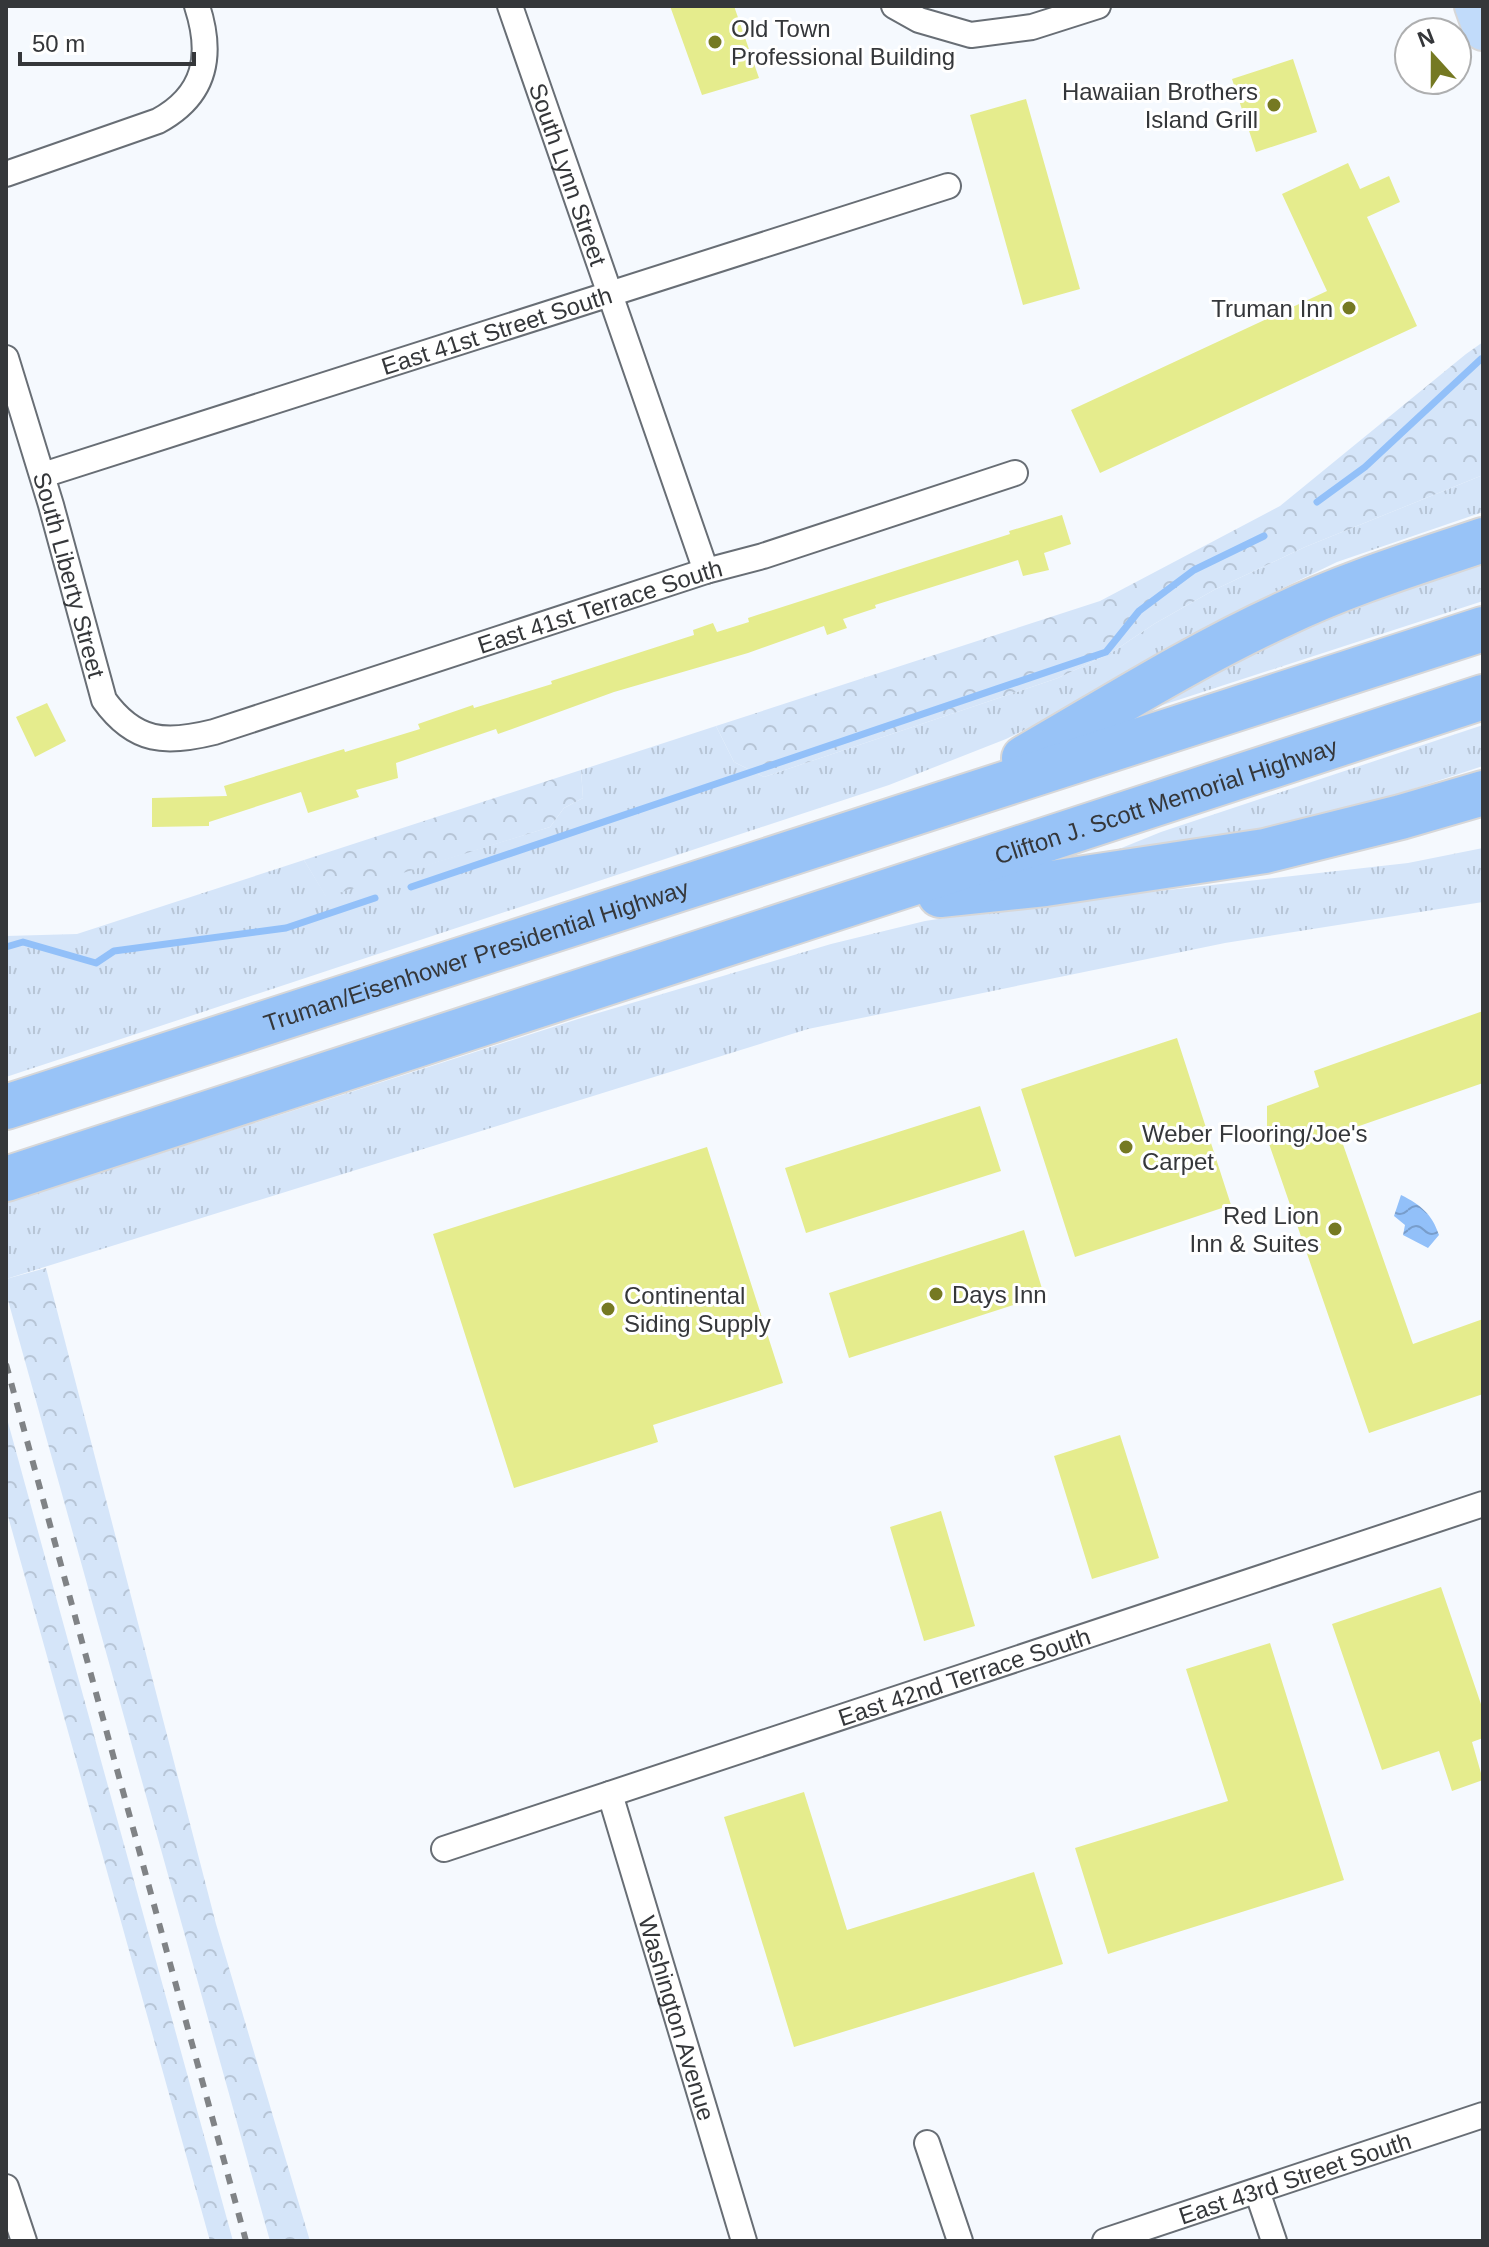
<svg xmlns="http://www.w3.org/2000/svg" width="1489" height="2247" viewBox="0 0 1489 2247" font-family="Helvetica,sans-serif">
<style>
.grass{fill:url(#grass-tufts)}
.forest{fill:url(#forest-crowns)}
.water{fill:url(#water-waves)}
.lines{fill:none;stroke-linecap:round;stroke-linejoin:round}
.stream{stroke:#92c0f9;stroke-width:7}
.building{fill:#e5ec8d}
.street-casing{stroke:#686e75;stroke-width:28}
.primary-casing{stroke:#d7d7d8;stroke-width:42}
.highway-casing{stroke:#d7d7d8;stroke-width:48}
.street{stroke:#fff;stroke-width:24}
.primary{stroke:#c1dbfa;stroke-width:38}
.highway{stroke:#98c3f7;stroke-width:44}
.rail{stroke:#808386;stroke-width:6;stroke-dasharray:10 10;stroke-linecap:butt}
.poi-dot{fill:#757922;stroke:#fff;stroke-width:3}
.labels{text-anchor:middle;dominant-baseline:central;stroke-width:6;stroke-linejoin:round;paint-order:stroke}
.poi-label{font-size:24px;fill:#35373a;stroke:#fff;text-anchor:start}
.street-label{font-size:24px;fill:#35373a;stroke:#fff}
</style>
<defs>
<pattern id="grass-tufts" width="24" height="20" patternUnits="userSpaceOnUse" patternTransform="scale(2)"><rect width="24" height="20" fill="#d5e5f9"/><path d="M3 7l-1-3M5 7V3M7 7l1-3M15 17l-1-3M17 17v-4M19 17l1-3" fill="none" stroke="#b7c5d6"/></pattern>
<pattern id="forest-crowns" width="20" height="18" patternUnits="userSpaceOnUse" patternTransform="scale(2)"><rect width="20" height="18" fill="#d5e5f9"/><path d="M2 6a3 3 0 1 1 6 0M12 15a3 3 0 1 1 6 0" fill="none" stroke="#b7c5d6"/></pattern>
<pattern id="water-waves" width="16" height="10" patternUnits="userSpaceOnUse" patternTransform="scale(2)"><rect width="16" height="10" fill="#92c0f9"/><path d="M0 5q4-4 8 0t8 0" fill="none" stroke="#789dcb"/></pattern>
</defs>
<rect width="100%" height="100%" fill="#f5f9fe"/>
<path class="grass" d="M1483 475V512L1337 562 1279 590 1186 640 1092 697 1006 739 889 785 6 1077V936L77 934 304 860 326 896 550 827 564 808 583 798 581 770 716 726 734 762 764 777 1058 678 1111 653 1154 624 1214 590 1305 547Z
M1483 560V601L1138 713 1319 615Z
M1483 725V766L1285 831 1067 870 1161 832Z
M1483 848V902L1225 943 808 1029 6 1279V1203L578 1019 831 944 925 921 1018 907 1408 863Z"/>
<path class="forest" d="M1483 342V475L1305 547 1214 590 1154 624 1111 653 1058 678 764 777 734 762 716 726 1100 601 1280 506 1466 354Z
M581 770 583 798 564 808 550 827 326 897 304 860Z
M46 1268 216 1924 310 2241H270L6 1293V1279Z
M6 1415 233 2241H210L6 1509Z"/>
<path class="water" d="M1401 1195C1421 1205 1432 1214 1439 1235L1428 1248 1403 1235 1405 1225 1394 1216Z"/>
<g class="lines">
<path class="stream" d="M1317 502 1365 467 1481 359
M411 887 1106 652 1139 611 1194 570 1264 536
M6 947 23 942 96 963 114 951 286 928 375 898"/>
</g>
<path class="building" d="M670 6H734L759 78 702 95Z
M1293 59 1317 132 1256 152 1232 79Z
M1026 99 1080 289 1023 305 970 115Z
M1348 163 1360 189 1389 176 1400 202 1367 217 1417 326 1100 473 1071 410 1327 291 1282 194Z
M1062 515 1071 544 1044 553 1049 570 1023 576 1018 560 875 605 876 608 843 619 847 628 827 635 824 626 748 653 614 692 498 734 496 729 396 763 398 778 356 790 359 797 308 813 301 792 209 822V826L152 827V798L227 796 224 786 344 749 345 752 420 729 418 724 473 705 474 708 552 684 551 681 694 635 693 630 713 623 717 632 749 622 748 618 1010 534 1009 531Z
M47 703 66 741 35 757 16 717Z
M1483 1011V1083L1339 1133 1413 1344 1483 1319V1394L1369 1433 1267 1138V1106L1319 1087 1314 1071Z
M1177 1038 1231 1205 1075 1257 1021 1089Z
M980 1106 1001 1171 806 1233 785 1168Z
M707 1147 783 1383 653 1425 658 1442 514 1488 433 1234Z
M1024 1230 1044 1295 849 1358 829 1293Z
M1120 1435 1159 1558 1092 1579 1054 1456Z
M941 1511 975 1626 924 1641 890 1527Z
M1441 1587 1483 1710V1738L1472 1742 1483 1780 1452 1791 1439 1751 1382 1770 1332 1624Z
M1270 1643 1344 1880 1108 1954 1075 1848 1228 1801 1186 1669Z
M804 1792 847 1930 1034 1872 1063 1964 794 2047 724 1817Z"/>
<g class="lines">
<defs>
<g id="street">
<path id="s1" d="M510 6 706 571"/>
<path d="M894 6 919 20 971 35 1032 27 1098 6"/>
<path d="M6 174 158 121C206 95 213 55 197 6"/>
<path id="s2" d="M6 358 51 505 104 700C135 743 166 744 214 732L706 571 763 556 1015 473"/>
<path id="s3" d="M43 475 948 186"/>
<path id="s4" d="M610 1794 744 2241"/>
<path id="s5" d="M444 1849 1483 1504"/>
<path d="M927 2143 960 2241"/>
<path d="M6 2187 24 2241"/>
<path d="M1257 2191 1274 2241"/>
<path id="s6" d="M1105 2241 1483 2115"/>
</g>
<path id="primary" d="M1474 6 1483 31"/>
<g id="highway">
<path d="M1024 758C1109 709 1193 656 1282 615 1346 584 1415 563 1483 540"/>
<path d="M940 895 1045 884 1265 851 1401 817 1483 793"/>
<path id="s7" d="M6 1107 1483 629"/>
<path id="s8" d="M6 1179 1483 697"/>
</g>
</defs>
<use href="#street" class="street-casing"/>
<use href="#primary" class="primary-casing"/>
<use href="#highway" class="highway-casing"/>
<use href="#street" class="street"/>
<use href="#primary" class="primary"/>
<use href="#highway" class="highway"/>
<path class="rail" d="M6 1364 246 2241"/>
</g>
<g class="poi-dot">
<circle cx="715" cy="42" r="8"/>
<circle cx="1274" cy="105" r="8"/>
<circle cx="1349" cy="308" r="8"/>
<circle cx="1126" cy="1147" r="8"/>
<circle cx="1335" cy="1229" r="8"/>
<circle cx="936" cy="1294" r="8"/>
<circle cx="608" cy="1309" r="8"/>
</g>
<g class="labels">
<g class="poi-label">
<text x="731" y="28">Old Town<tspan x="731" dy="28">Professional Building</tspan></text>
<text x="1258" y="91" text-anchor="end">Hawaiian Brothers<tspan x="1258" dy="28">Island Grill</tspan></text>
<text x="1333" y="308" text-anchor="end">Truman Inn</text>
<text x="1142" y="1133">Weber Flooring/Joe's<tspan x="1142" dy="28">Carpet</tspan></text>
<text x="1319" y="1215" text-anchor="end">Red Lion<tspan x="1319" dy="28">Inn &amp; Suites</tspan></text>
<text x="952" y="1294">Days Inn</text>
<text x="624" y="1295">Continental<tspan x="624" dy="28">Siding Supply</tspan></text>
</g>
<g class="street-label">
<text stroke="none"><textPath href="#s1" startOffset="178">South Lynn Street</textPath></text>
<text stroke="none"><textPath href="#s3" startOffset="476">East 41st Street South</textPath></text>
<text stroke="none"><textPath href="#s2" startOffset="226">South Liberty Street</textPath></text>
<text stroke="none"><textPath href="#s2" startOffset="886">East 41st Terrace South</textPath></text>
<text stroke="none"><textPath href="#s8" startOffset="1220">Clifton J. Scott Memorial Highway</textPath></text>
<text stroke="none"><textPath href="#s7" startOffset="494">Truman/Eisenhower Presidential Highway</textPath></text>
<text stroke="none"><textPath href="#s5" startOffset="548">East 42nd Terrace South</textPath></text>
<text stroke="none"><textPath href="#s4" startOffset="234">Washington Avenue</textPath></text>
<text stroke="none"><textPath href="#s6" startOffset="200">East 43rd Street South</textPath></text>
</g>
</g>
<rect width="1489" height="2247" fill="none" stroke="#35373a" stroke-width="16"/>
<g transform="translate(1433 56) rotate(339)"><circle r="38" fill="#ffffff" stroke="#aeafb0" stroke-width="2"/>
<path d="M0-6L14 30L0 20L-14 30Z" fill="#757922"/>
<text y="-12" font-size="22" font-weight="bold" text-anchor="middle" fill="#35373a">N</text>
</g>
<path d="M20 52v12h174v-12" fill="none" stroke="#35373a" stroke-width="4"/>
<text x="32" y="52" font-size="24" fill="#35373a" stroke="#ffffff" stroke-width="6" paint-order="stroke">50 m</text>
</svg>
